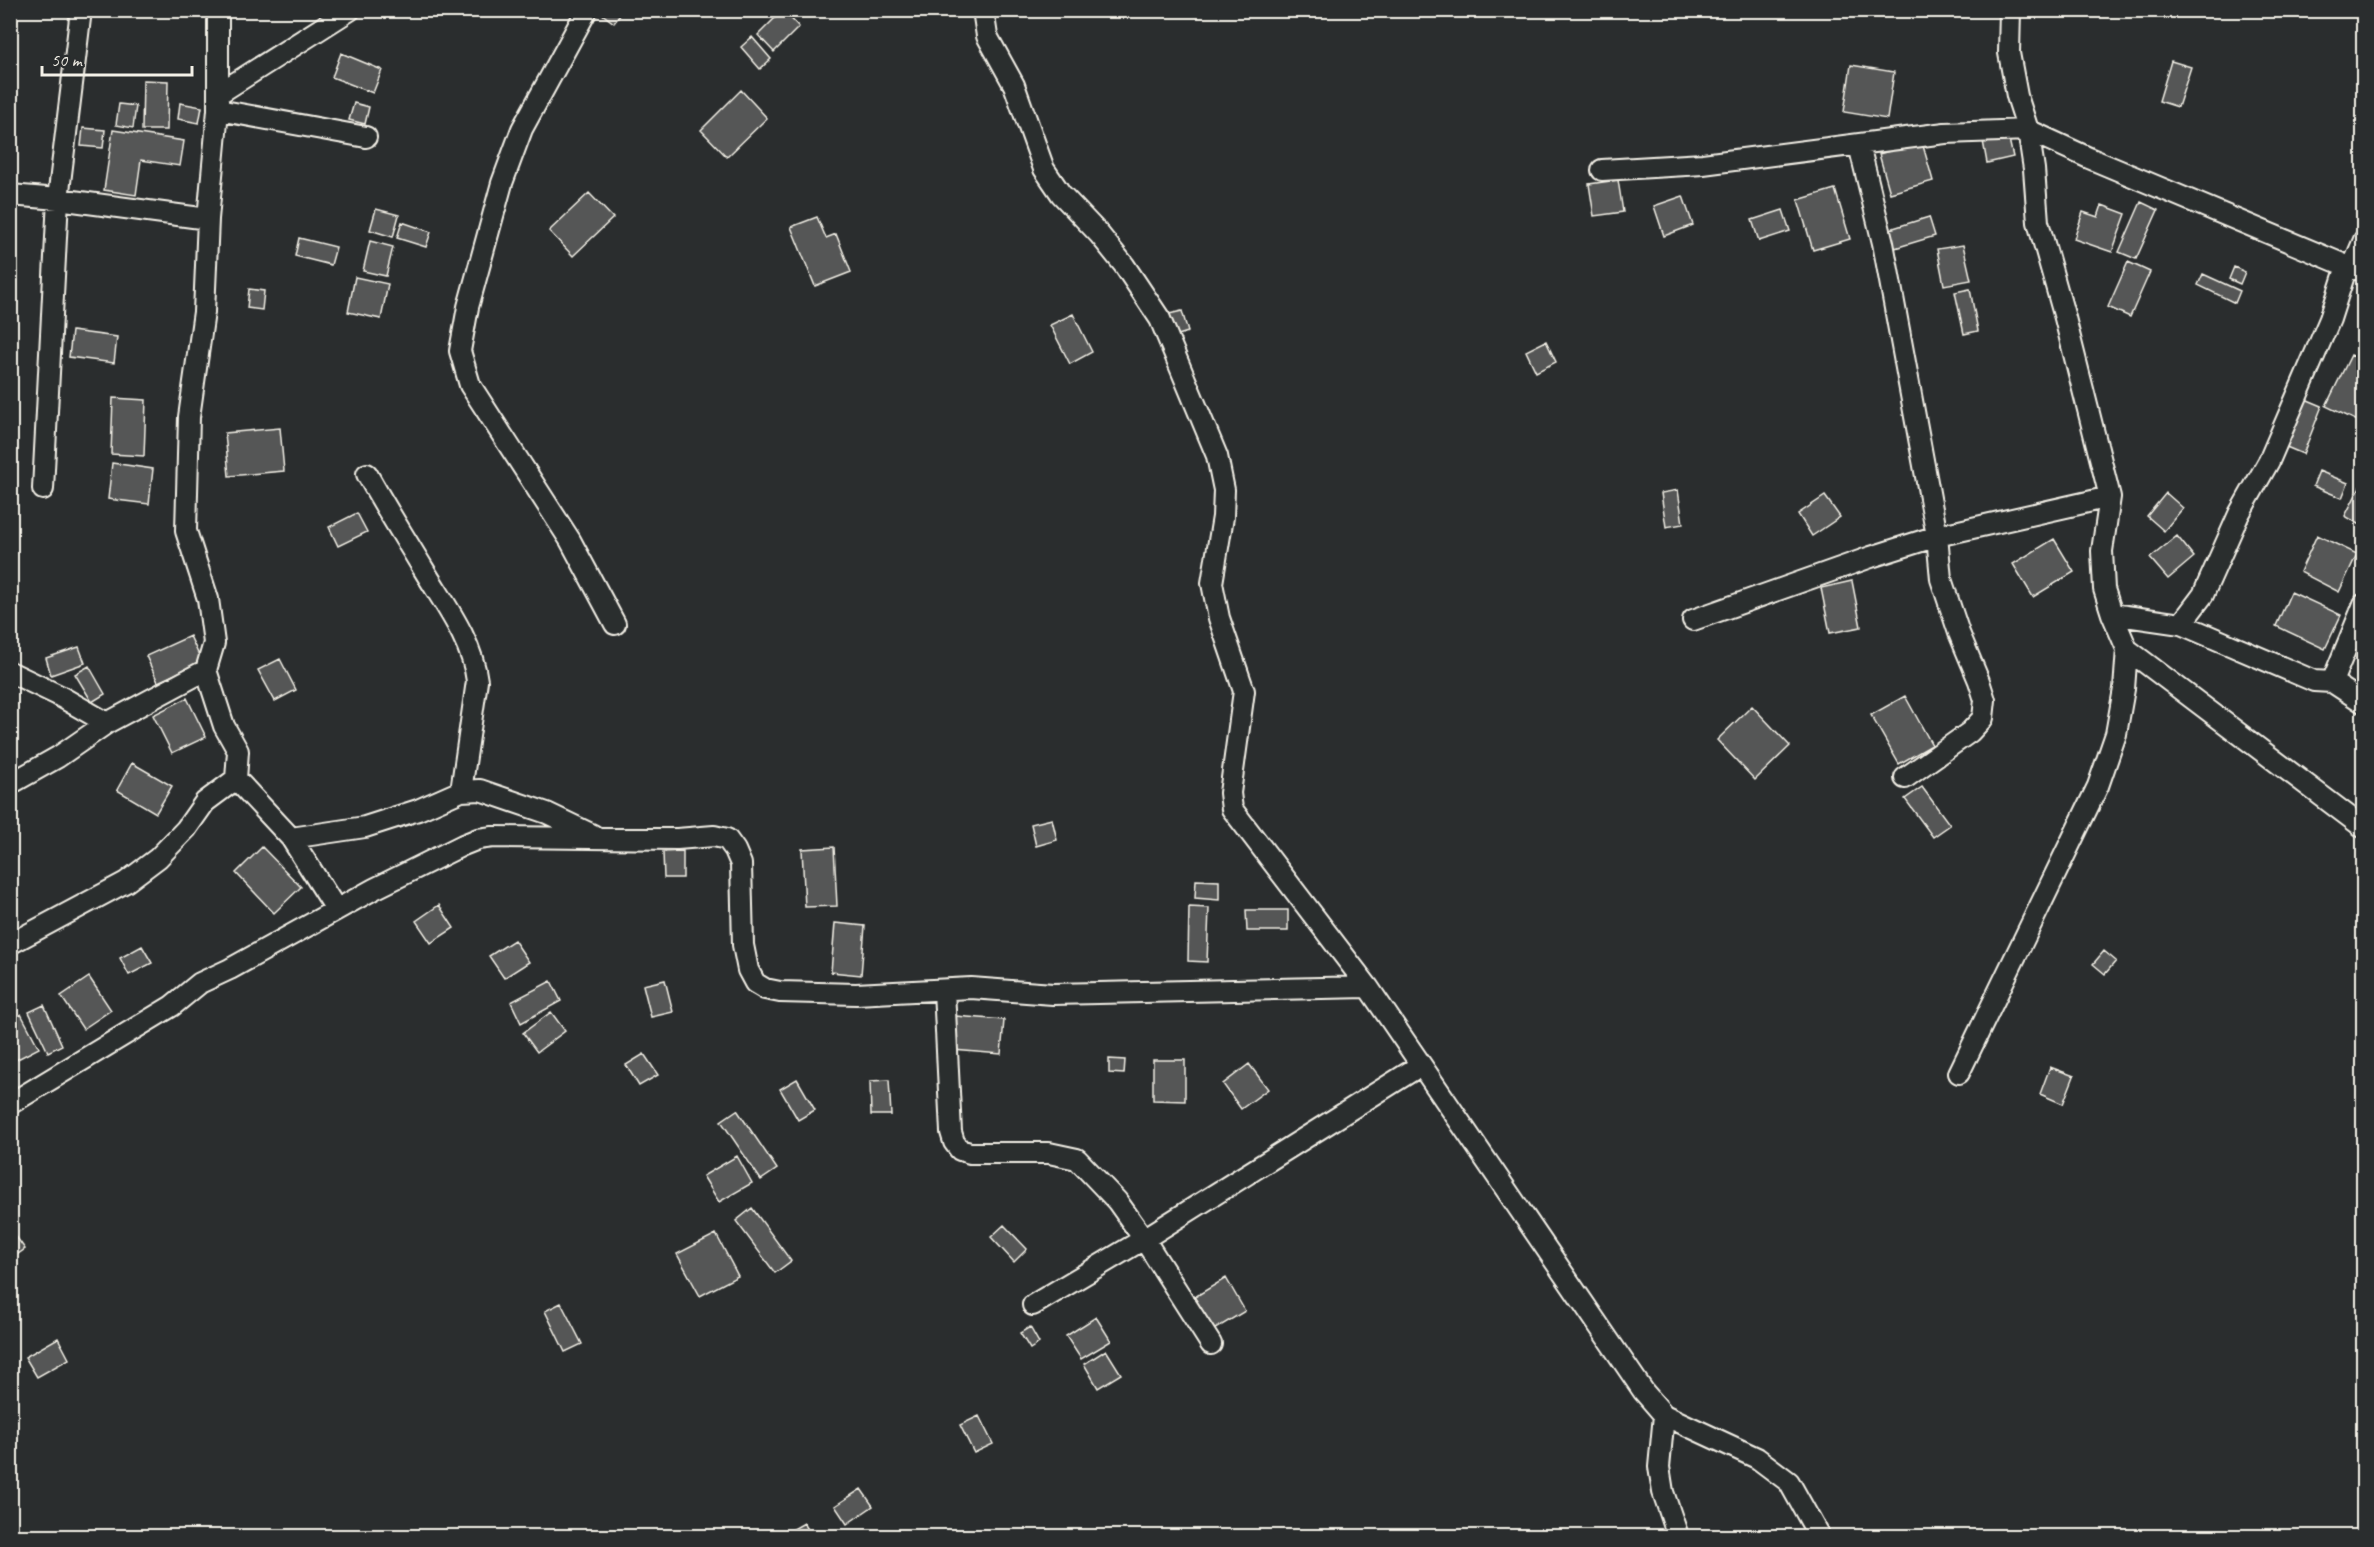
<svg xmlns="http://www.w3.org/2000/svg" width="2374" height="1547" viewBox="0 0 2374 1547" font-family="Caveat,sans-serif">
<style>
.building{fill:#555756;stroke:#f4f1e8;stroke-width:1.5}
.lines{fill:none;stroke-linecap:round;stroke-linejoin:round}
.minor-casing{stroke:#f4f1e8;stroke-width:24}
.minor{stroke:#2a2d2e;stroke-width:20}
</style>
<rect width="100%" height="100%" fill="#2a2d2e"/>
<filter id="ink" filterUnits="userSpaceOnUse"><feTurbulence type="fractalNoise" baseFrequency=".0167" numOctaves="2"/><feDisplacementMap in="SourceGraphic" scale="12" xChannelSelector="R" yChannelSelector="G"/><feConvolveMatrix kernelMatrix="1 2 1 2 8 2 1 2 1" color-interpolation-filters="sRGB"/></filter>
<g filter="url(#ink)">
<path class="building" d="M597 10H624L614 23Z
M783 10 799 27 774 52 758 35Z
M752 37 771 59 760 69 741 47Z
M341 53 382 70 373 93 332 77Z
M2171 61 2191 67 2178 107 2159 101Z
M1851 65 1894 72 1887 119 1844 112Z
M143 80 168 81 167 130H142Z
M741 90 767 118 727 157 701 130Z
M180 103 202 107 199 123 178 119Z
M354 103 369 107 365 124 349 120Z
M119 104 136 106 133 128 116 125Z
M83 128 105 130 103 148 81 146Z
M113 130 184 141 180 166 141 160 136 195 104 190Z
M2008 135 2013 157 1987 163 1983 141Z
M1922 142 1933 181 1890 193 1879 154Z
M1618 180 1623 212 1594 216 1589 184Z
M1835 189 1850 239 1813 250 1798 200Z
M589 193 613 218 573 256 549 231Z
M1683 196 1693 225 1664 236 1654 206Z
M2141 202 2158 210 2136 259 2119 252Z
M2102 205 2126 214 2112 252 2074 239 2083 212 2098 217Z
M376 209 399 215 393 237 370 230Z
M1783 210 1790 231 1759 241 1752 220Z
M817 217 826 238 836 234 851 272 815 286 791 227Z
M1929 217 1935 236 1895 248 1890 229Z
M402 222 431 232 426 247 397 238Z
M299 238 336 247 331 265 295 256Z
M370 241 393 247 386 276 363 271Z
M1963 245 1971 280 1944 285 1937 249Z
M2128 262 2150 272 2130 317 2108 307Z
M2234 267 2245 272 2240 284 2229 279Z
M2203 274 2240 291 2235 303 2198 285Z
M355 277 388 284 381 319 348 312Z
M249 289 264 291 262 310 247 308Z
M1970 289 1978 331 1964 334 1955 292Z
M1182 311 1188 332 1175 336 1169 314Z
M1073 314 1092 352 1070 364 1050 325Z
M72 331 117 337 114 363 69 357Z
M1546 341 1556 362 1536 372 1526 351Z
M2351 355 2364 361V424L2326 406Z
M113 398 146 400 144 456 111 454Z
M2303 398 2322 406 2303 454 2284 446Z
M280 428 284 471 229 476 225 433Z
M112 463 153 469 149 504 108 499Z
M2319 471 2348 483 2342 498 2313 486Z
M2360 487 2364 490V527L2345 516Z
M1678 490 1683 524 1666 527 1661 493Z
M2166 493 2183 508 2164 531 2147 516Z
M1825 496 1840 517 1812 536 1798 514Z
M357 513 367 532 338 546 329 527Z
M2317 535 2357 554 2339 592 2300 572Z
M2177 536 2194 557 2168 579 2150 558Z
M2054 539 2074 572 2033 597 2013 564Z
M1852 581 1861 627 1830 633 1821 588Z
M2291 592 2341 615 2325 649 2276 626Z
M190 636 202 662 158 682 146 656Z
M79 647 85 663 51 675 46 658Z
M280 659 296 690 275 701 258 670Z
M89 666 105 694 92 702 75 674Z
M1905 696 1932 745 1899 764 1871 715Z
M187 698 206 737 172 753 153 715Z
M1752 706 1790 746 1755 780 1717 740Z
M132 763 172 786 156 813 117 790Z
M1922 787 1950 825 1933 837 1905 799Z
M1052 819 1057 840 1036 846 1031 824Z
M262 847 301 887 274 913 236 873Z
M834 847 837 906 805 907 802 849Z
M683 851V878H664L663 852Z
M1196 880 1219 881V900L1195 898Z
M439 905 454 928 431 943 416 921Z
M1189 907 1209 908 1207 962 1188 961Z
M1246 910H1288V931H1247Z
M835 923 865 926 861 975 831 972Z
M514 940 529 962 504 978 489 956Z
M142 946 152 963 129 975 120 958Z
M2104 951 2116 961 2105 974 2093 964Z
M89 977 111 1010 83 1029 61 996Z
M665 980 673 1012 651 1017 643 985Z
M551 981 561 1001 521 1023 511 1002Z
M44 1005 62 1045 48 1052 29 1012Z
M551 1012 565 1031 537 1052 523 1033Z
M21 1014 39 1048 10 1063V1020Z
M955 1016 1004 1020 1001 1054 953 1050Z
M644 1054 658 1075 639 1086 626 1065Z
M1109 1059 1125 1060 1124 1074 1109 1073Z
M1153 1060H1185V1101L1153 1100Z
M1249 1064 1268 1089 1241 1109 1223 1084Z
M2050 1067 2074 1076 2063 1104 2040 1094Z
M797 1079 815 1110 798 1120 780 1089Z
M889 1080 891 1115H871L870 1081Z
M737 1110 777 1169 761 1180 721 1121Z
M737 1156 752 1183 719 1202 703 1176Z
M752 1208 791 1261 775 1273 736 1221Z
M1004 1225 1027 1249 1014 1262 991 1237Z
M10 1228 25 1249 11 1259H10Z
M716 1234 738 1276 700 1296 677 1254Z
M1226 1278 1245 1311 1212 1331 1193 1298Z
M561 1303 582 1344 565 1352 545 1311Z
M1096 1317 1111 1341 1081 1359 1066 1336Z
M1030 1327 1039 1343 1030 1349 1020 1333Z
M58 1338 69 1359 37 1377 25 1357Z
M1106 1350 1121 1374 1098 1388 1084 1364Z
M979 1416 993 1444 974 1453 960 1425Z
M861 1489 873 1506 847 1524 835 1506Z
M804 1523 812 1536H784L783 1535Z"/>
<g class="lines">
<defs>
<path id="minor" d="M587 10 522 129 502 183 468 307 460 351 470 385 570 540 615 624
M983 10 987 36 1014 85 1044 169 1061 194 1099 234 1124 265 1160 319 1217 456 1224 490 1223 517 1212 583 1219 618 1244 691 1230 793 1232 809 1368 987 1644 1392 1664 1415 1757 1458 1789 1482 1819 1536
M218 94 350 10
M218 110 366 137
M1859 145 1883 243 1937 536 1941 579 1959 633 1979 681 1985 700 1983 718 1970 732 1905 778
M1602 170 1703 164 1945 133 2028 130 2089 158 2347 266 2364 271
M10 195 58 199 208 219
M2353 266 2364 240
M367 474C385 507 405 538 424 570 445 605 472 640 477 681L461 791
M43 489 58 199 81 10
M2112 614 2181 624 2314 681 2332 682 2364 703
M1693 620 1871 557 1937 536 2110 497
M2181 624 2203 595 2239 514 2269 461 2330 319 2347 266
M2127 649 2364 828
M10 672 58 695 107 723
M2332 682 2364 604
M236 779 291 838 365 827 418 810 461 791 480 790 547 813 593 835
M10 784 58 757 107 723 206 670
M291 838 336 909
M10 944 126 882 158 858 186 829 205 802 236 779 238 751 224 726 206 670 214 643 208 599 186 531 189 417 204 312 208 219 218 110V10
M944 990 951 1132 954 1142 960 1150 970 1153H1049L1077 1159 1117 1201 1144 1239 1211 1344
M1959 1073 2098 786 2116 734 2124 689 2127 649 2112 614 2104 589 2102 551 2110 497 2065 318 2038 222 2034 169 2028 130 2017 96 2009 53 2010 10
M10 1104 172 1006 200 983 230 969 374 889 463 845 478 839 493 837 677 839 714 836 727 839 735 850 741 864 743 945 748 970 755 983 765 989 780 992 856 994 971 988 1053 994 1368 987
M1033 1305 1144 1239 1421 1065
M1664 1415 1659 1467 1663 1492 1678 1536"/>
</defs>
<use href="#minor" class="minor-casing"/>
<use href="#minor" class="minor"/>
</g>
</g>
<rect width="2374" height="1547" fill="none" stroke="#2a2d2e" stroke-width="36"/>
<rect x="18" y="18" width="2338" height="1511" fill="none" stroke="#f4f1e8" stroke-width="2" filter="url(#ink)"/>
<path d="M42 66v9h150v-9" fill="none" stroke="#f4f1e8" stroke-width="3"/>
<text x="51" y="66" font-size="18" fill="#f4f1e8" stroke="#2a2d2e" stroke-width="4.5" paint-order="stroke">50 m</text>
</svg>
